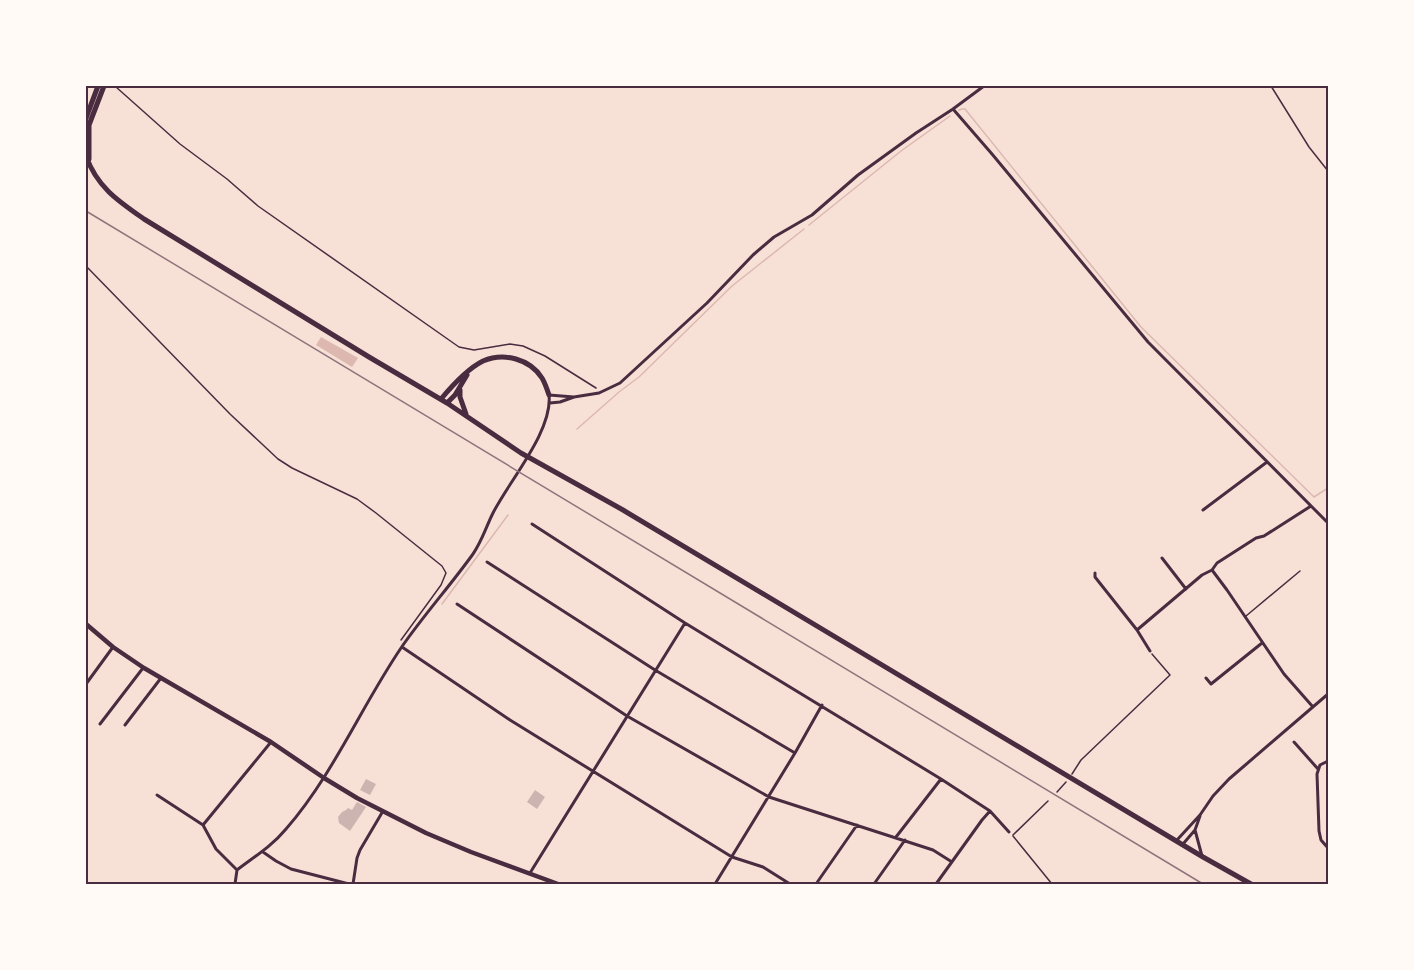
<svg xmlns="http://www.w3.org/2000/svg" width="1414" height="970" viewBox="0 0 1414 970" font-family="'Alegreya Sans',sans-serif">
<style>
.water{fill:#dcb8b0}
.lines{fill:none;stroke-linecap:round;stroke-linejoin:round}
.stream{stroke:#dcb8b0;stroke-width:1.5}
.building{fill:#ccb4b1}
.path{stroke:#4a2c40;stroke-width:1.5}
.service{stroke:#4a2c40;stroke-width:1.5}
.minor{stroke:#4a2c40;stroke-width:3}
.secondary{stroke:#4a2c40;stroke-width:4.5}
.primary{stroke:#4a2c40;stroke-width:5}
.rail{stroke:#8f747c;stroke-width:1.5}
.neatline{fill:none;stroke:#4a2c40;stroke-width:2}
</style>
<rect width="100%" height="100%" fill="#f7e1d7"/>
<path class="water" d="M321 337 358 358 352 367 316 345Z"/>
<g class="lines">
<path class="stream" d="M959 110 962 109H965L1141 327 1314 497 1328 488
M809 225 901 151 950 116
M577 429 619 392 639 377 732 286 804 229
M442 604 508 515"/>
</g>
<path class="building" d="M366 779 376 784 370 795 360 790Z
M535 790 545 797 537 809 527 802Z
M357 802 366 807 350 831 339 823 338 817 342 812 346 810 348 808 352 810Z"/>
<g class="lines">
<path class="path" d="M1271 86 1309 147 1328 171
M116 87 180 144 227 179 258 206 459 347 474 350 510 344 523 346 545 356 596 388
M86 266 230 414 278 459 292 468 357 499 376 513 442 566 446 573 441 585 401 640
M1072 774 1081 760 1170 675 1152 654
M1057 792 1066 782
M1013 835 1048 801
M1013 836 1052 884"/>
<path class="service" d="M1246 616 1300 571"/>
<path class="minor" d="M953 109 992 154 1148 342 1328 523
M550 403 560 402 574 397 599 393 620 383 707 303 753 255 774 237 812 215 858 175 916 133 953 109 984 86
M1203 510 1267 462
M532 524 685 623 941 779 990 811 1009 832
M1162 558 1186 589
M487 562 655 670 795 753
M1212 570 1227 590 1284 674 1313 707
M1095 573V577L1137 630 1150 651
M457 604 627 716 769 797 933 850 952 862
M1137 630 1202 575 1212 570 1217 563 1256 538 1264 536 1311 506
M402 647 510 720 732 857 763 867 790 884
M1206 678 1211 684 1262 643
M86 684 113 647
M100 724 143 668
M125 725 161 678
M1294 742 1318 769
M1328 761 1320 765 1317 774 1319 831 1321 840 1328 848
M157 795 203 825
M203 825 271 742
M203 825 216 849 237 870
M1195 830 1202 856
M896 837 941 779
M1177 840 1200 815 1213 796 1229 779 1328 694
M1183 844 1195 830 1200 816
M263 852 276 861 291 869 349 884
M530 873 685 623
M235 884 237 870C254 857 272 846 286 829 333 775 361 707 401 648 423 616 450 586 473 554 482 541 486 527 493 513 509 481 553 431 549 395L574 397
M353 884 357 858 360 850 383 811
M715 884 795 753 822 705
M816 884 857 825
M874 884 905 840
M936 884 982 820 990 811"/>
<path class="secondary" d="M86 624 113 647 144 668 271 742 324 778 357 798 426 833 471 852 558 884"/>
<path class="primary" d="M86 118 98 86
M86 156C97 187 118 201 144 219L369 357 447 403 521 453 623 510 1203 857 1251 884
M89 159V125L104 86
M460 390V397L466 414
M441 399C451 387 469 368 483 361 504 352 530 359 542 378 545 383 547 389 549 395
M447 403 455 395 467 375"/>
<path class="rail" d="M86 211 1203 884"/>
</g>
<rect width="1414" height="970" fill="none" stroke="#fffaf5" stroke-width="174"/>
<rect x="87" y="87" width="1240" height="796" class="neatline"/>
</svg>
